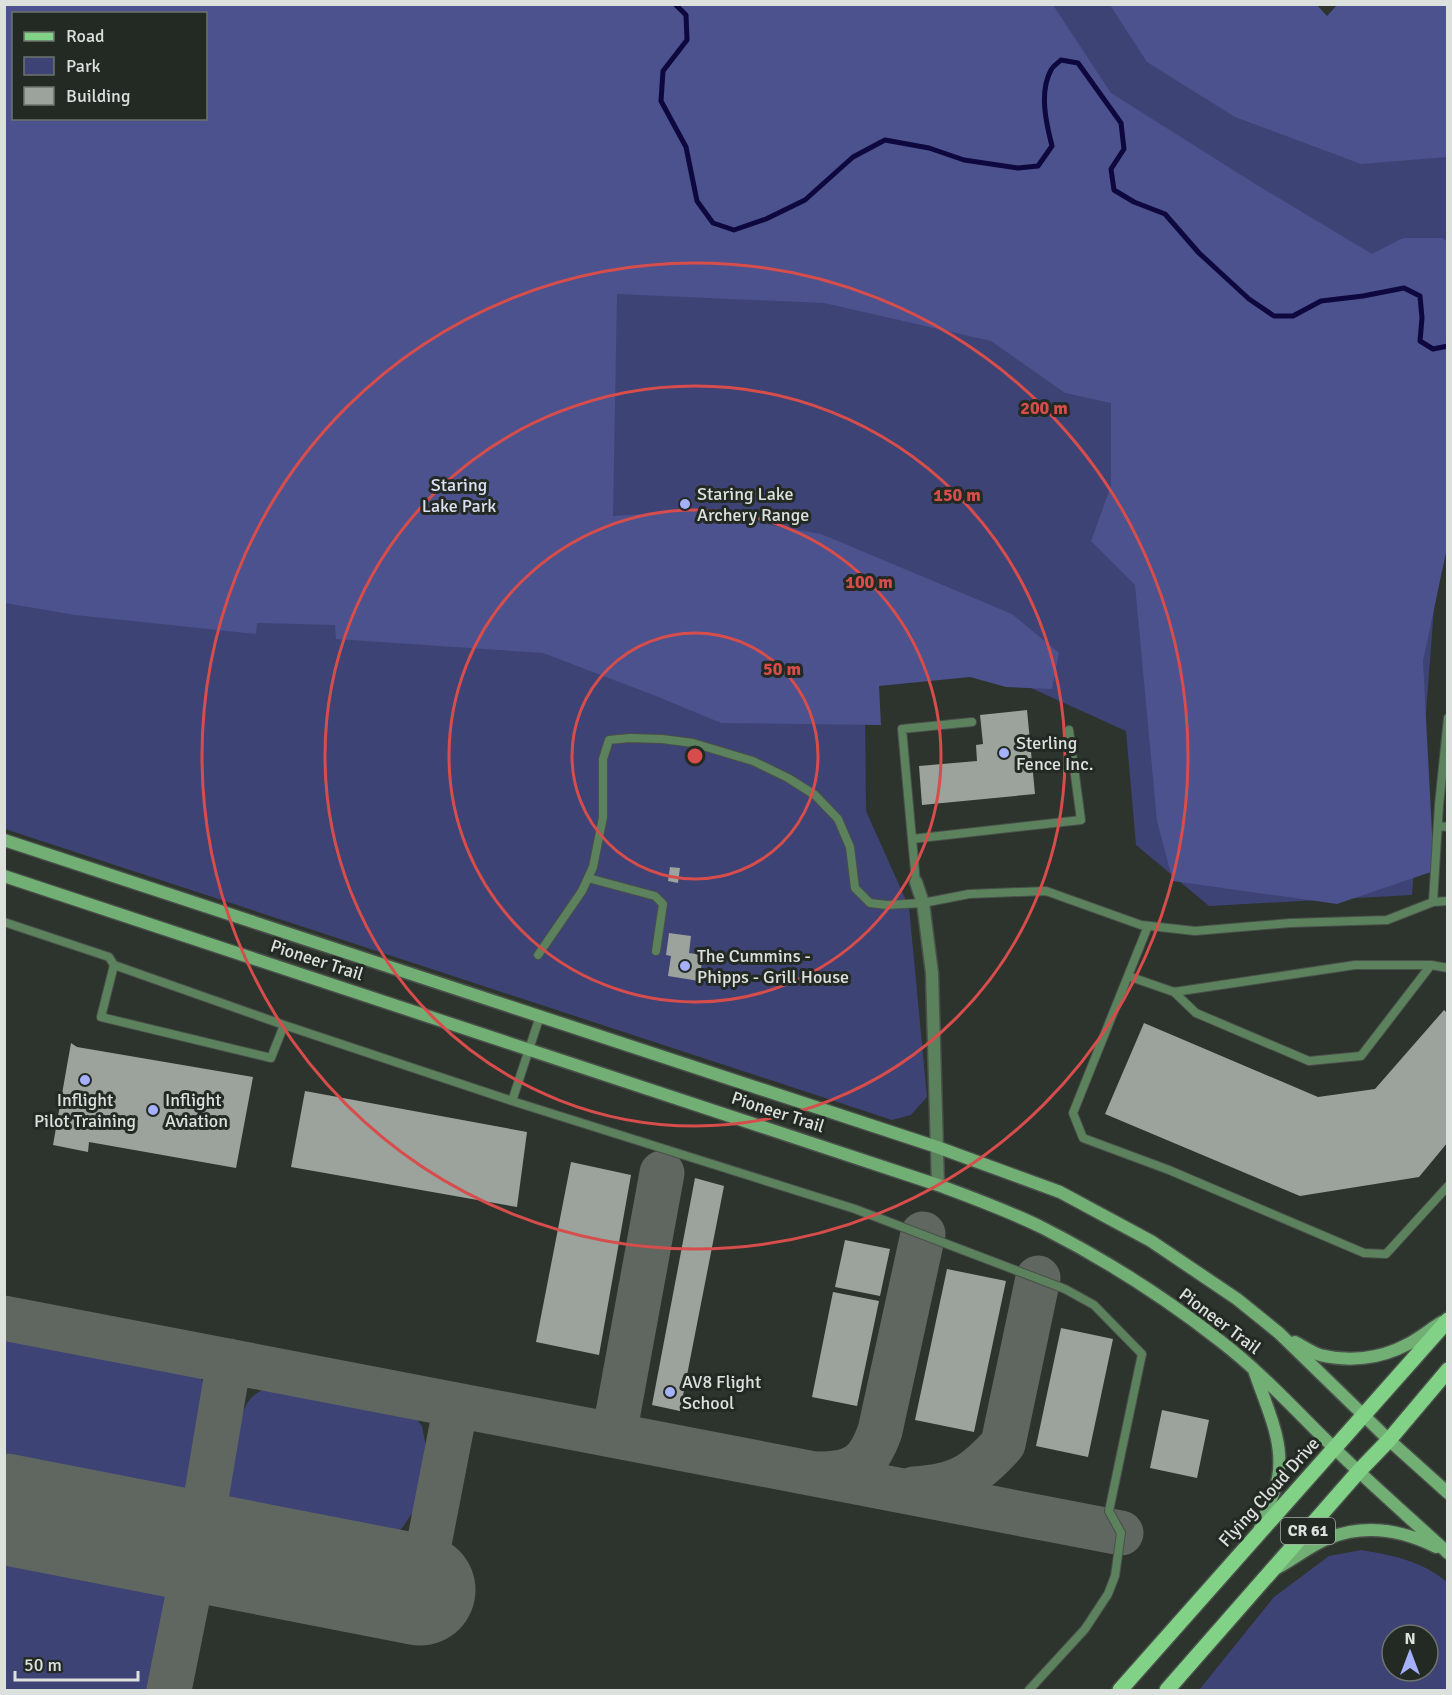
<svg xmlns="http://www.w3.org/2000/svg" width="1452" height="1695" viewBox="0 0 1452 1695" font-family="Signika,sans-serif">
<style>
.green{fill:#3e4375;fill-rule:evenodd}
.forest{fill:#4b528d;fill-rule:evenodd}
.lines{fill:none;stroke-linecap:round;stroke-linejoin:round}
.stream{stroke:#0e083e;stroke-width:5}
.taxiway{stroke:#606660;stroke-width:45}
.runway{stroke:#606660;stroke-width:111}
.building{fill:#9ca29c}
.lane-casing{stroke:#494f49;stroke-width:10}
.street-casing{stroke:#494f49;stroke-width:15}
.secondary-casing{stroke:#494f49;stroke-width:15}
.primary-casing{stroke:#494f49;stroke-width:18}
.lane{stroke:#5b825d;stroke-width:8}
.street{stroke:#5b825d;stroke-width:12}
.secondary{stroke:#71af74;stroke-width:12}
.primary{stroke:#81d286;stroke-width:15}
.ring{fill:none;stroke:#d74d4c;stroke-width:3}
.poi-dot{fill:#a6b1fc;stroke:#232923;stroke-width:2}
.labels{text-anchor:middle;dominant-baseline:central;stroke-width:6;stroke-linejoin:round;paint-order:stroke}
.shield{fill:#232923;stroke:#a5aaa5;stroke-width:1.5}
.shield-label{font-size:16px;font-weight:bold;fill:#dde1dd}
.park-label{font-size:18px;fill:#dde0f3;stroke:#232923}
.poi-label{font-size:18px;fill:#dde1dd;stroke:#232923;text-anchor:start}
.street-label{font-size:18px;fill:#dde1dd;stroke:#232923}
.centre{fill:#d74d4c;stroke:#232923;stroke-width:3}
.ring-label{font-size:18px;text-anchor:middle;font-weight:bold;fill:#d74d4c;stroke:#232923;stroke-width:6;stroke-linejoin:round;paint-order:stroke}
</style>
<rect width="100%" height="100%" fill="#2d332d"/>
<path class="green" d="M1292 4 1320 48 1447 5 1448 466 1445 465 1412 895 1209 906 1136 845 1126 731 989 669 886 653 865 700 866 811 909 907 927 1097 911 1115 892 1120 5 829V5ZM14 14H206V118H14Z
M5 1331 182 1366C199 1374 208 1383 211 1402L196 1480C189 1497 179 1504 161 1508L5 1478Z
M285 1385 402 1409 413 1415 422 1426 426 1447 415 1509 402 1528 390 1539 363 1546 250 1524C239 1519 231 1513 228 1501 224 1486 238 1415 248 1402 257 1389 270 1387 285 1385Z
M5 1535 139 1561C145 1564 155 1567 159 1572 181 1595 160 1661 154 1690H5Z
M1361 1550C1392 1555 1422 1561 1447 1582V1690H1199L1274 1597 1329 1556ZM1392 1635H1428V1671H1392Z"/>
<path class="forest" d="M4 5H1053L1111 93 1257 185 1372 254 1403 238H1442L1448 242V543L1423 661 1434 871 1337 904 1173 881 1157 821 1135 585 1091 541 1111 486V403L1065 393 991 341 824 303 617 294 613 516 693 511 821 534 1012 614 1059 653 1052 689 1006 687 970 677 879 686 881 725 721 723 656 696 543 653 336 639 335 625 257 623 256 634 75 615 5 603ZM14 14H206V118H14Z
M1317 5 1327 16 1337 5H1447V157L1361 164 1235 117 1147 62 1110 5Z"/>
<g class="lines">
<path class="stream" d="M675 4 686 15 687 40 663 71 661 101 686 147 697 201 713 223 734 230 766 219 805 200 853 157 885 140 929 148 964 160 1018 168 1038 166 1052 146C1046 123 1039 92 1051 70 1053 66 1058 63 1061 60L1078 63 1121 123 1124 149 1111 169 1114 190 1134 202 1165 214 1199 253 1249 299 1274 316H1293L1321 301 1363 296 1404 288 1420 296 1422 318 1420 341 1433 349 1448 346"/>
<path class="taxiway" d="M4 1318 1121 1533
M614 1435 662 1173
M818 1474C855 1474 868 1465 880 1431L923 1234
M914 1489C958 1486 974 1476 1003 1444L1038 1278
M420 1590 456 1405
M169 1690 198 1546 229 1361"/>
<path class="runway" d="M4 1509 420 1590"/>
</g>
<path class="building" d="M1027 710 1035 794 922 805 919 766 977 761 976 745 983 744 980 715Z
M670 867 680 868 678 883 668 881Z
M669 933 691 936 689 953 703 955 699 981 668 976 671 956 666 955Z
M1444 1010 1448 1014V1142L1419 1177 1300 1196 1105 1114 1144 1023 1318 1097 1375 1089Z
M71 1043 77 1047 253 1077 236 1168 89 1142 88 1152 53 1145Z
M305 1091 527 1132 517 1207 291 1167Z
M571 1162 631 1175 599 1355 536 1342Z
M695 1178 724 1186 680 1411 652 1405Z
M845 1240 890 1249 880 1296 835 1287Z
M947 1269 1006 1281 974 1432 915 1420Z
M833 1292 879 1301 857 1406 812 1397Z
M1061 1328 1113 1339 1088 1457 1036 1446Z
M1162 1410 1209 1420 1197 1478 1150 1468Z"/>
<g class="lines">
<defs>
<path id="lane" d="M1438 826 1448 827
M912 839 902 729 972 722
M588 878 655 896 663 904 656 951
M916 882 912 839 1081 820 1069 730
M1433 902 1439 805 1448 718
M4 922 109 957 114 965 101 1017 271 1058 284 1025 114 965
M1148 926 1073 1113 1083 1138 1169 1170 1364 1253 1386 1254 1448 1186
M538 955 582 891 593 867 603 817V759L609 740 630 738 662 739 693 743 753 761 788 778 815 795 838 819 850 847 855 888 870 903 887 905 923 903 969 894 1046 891 1141 925 1195 931 1290 923 1387 920 1433 902 1448 901
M1128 976 1174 992 1355 965H1431L1448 968
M1174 992 1196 1013 1309 1061 1361 1056 1431 965
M284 1025 512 1101 855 1209 1065 1289 1094 1305 1142 1354 1109 1511 1121 1533 1115 1576 1108 1594 1085 1629 1029 1690
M512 1101 540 1016"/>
<path id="street" d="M916 882 923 903 932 973 938 1185"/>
<path id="secondary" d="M4 840 937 1147 1060 1192 1151 1241 1237 1299 1279 1333 1389 1440 1448 1493
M4 876 938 1185C973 1198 1009 1211 1043 1228 1104 1259 1164 1297 1219 1340 1261 1372 1296 1411 1334 1448 1371 1484 1410 1518 1448 1553
M1295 1342C1303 1346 1311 1352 1320 1355 1348 1362 1380 1359 1406 1345 1419 1339 1430 1329 1442 1322
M1254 1370C1265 1404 1285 1441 1278 1478 1274 1496 1265 1514 1259 1531
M1277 1568C1294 1559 1311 1545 1329 1538 1365 1524 1402 1530 1436 1547"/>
<path id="primary" d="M1120 1690 1448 1320
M1167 1690 1359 1471 1389 1440 1448 1370"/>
</defs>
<use href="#lane" class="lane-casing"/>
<use href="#street" class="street-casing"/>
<use href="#secondary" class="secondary-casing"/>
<use href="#primary" class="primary-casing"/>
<use href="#lane" class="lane"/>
<use href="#street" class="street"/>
<use href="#secondary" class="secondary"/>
<use href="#primary" class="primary"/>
</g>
<g class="ring">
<circle cx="695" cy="756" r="123"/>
<circle cx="695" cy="756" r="246"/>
<circle cx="695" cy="756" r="370"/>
<circle cx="695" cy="756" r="493"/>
</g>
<g class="poi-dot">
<circle cx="685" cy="504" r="6"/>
<circle cx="1004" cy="753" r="6"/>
<circle cx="685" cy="966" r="6"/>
<circle cx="85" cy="1080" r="6"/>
<circle cx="153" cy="1110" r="6"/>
<circle cx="670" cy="1392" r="6"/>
</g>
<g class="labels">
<rect class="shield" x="1281" y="1518" width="54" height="26" rx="4.5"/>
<g class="shield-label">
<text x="1308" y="1531">CR 61</text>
</g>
<g class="park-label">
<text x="459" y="485">Staring<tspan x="459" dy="21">Lake Park</tspan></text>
</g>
<g class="poi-label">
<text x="697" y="494">Staring Lake<tspan x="697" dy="21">Archery Range</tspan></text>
<text x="1016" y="743">Sterling<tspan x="1016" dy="21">Fence Inc.</tspan></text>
<text x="697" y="956">The Cummins -<tspan x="697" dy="21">Phipps - Grill House</tspan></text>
<text x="85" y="1100" text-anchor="middle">Inflight<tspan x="85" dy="21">Pilot Training</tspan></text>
<text x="165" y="1100">Inflight<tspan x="165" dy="21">Aviation</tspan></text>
<text x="682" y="1382">AV8 Flight<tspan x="682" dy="21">School</tspan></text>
</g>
<g class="street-label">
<text transform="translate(317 960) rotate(18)">Pioneer Trail</text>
<text transform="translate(778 1112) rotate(18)">Pioneer Trail</text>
<text transform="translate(1220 1321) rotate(37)">Pioneer Trail</text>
<text transform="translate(1269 1492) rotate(-48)">Flying Cloud Drive</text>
</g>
</g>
<circle cx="695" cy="756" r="9" class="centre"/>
<g class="ring-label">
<text x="1044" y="414">200 m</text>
<text x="957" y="501">150 m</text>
<text x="869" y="588">100 m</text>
<text x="782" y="675">50 m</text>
</g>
<rect width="1452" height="1695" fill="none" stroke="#dde1dd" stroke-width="12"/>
<rect x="12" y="12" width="195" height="108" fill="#232923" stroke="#6d736d" stroke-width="1.5"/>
<rect x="24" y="32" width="30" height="9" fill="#81d286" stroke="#6d736d" stroke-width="1.5"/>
<text x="66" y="42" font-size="18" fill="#dde1dd">Road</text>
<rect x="24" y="57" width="30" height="18" fill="#3e4375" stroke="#6d736d" stroke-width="1.5"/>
<text x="66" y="72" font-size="18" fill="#dde1dd">Park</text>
<rect x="24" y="87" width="30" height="18" fill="#9ca29c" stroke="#6d736d" stroke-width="1.5"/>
<text x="66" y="102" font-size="18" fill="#dde1dd">Building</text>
<g transform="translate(1410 1653)"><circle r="28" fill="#232923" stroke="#6d736d" stroke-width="1.5"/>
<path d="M0-4.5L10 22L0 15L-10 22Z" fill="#a6b1fc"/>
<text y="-9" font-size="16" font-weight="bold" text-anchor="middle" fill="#dde1dd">N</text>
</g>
<path d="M15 1671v9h123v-9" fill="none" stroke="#dde1dd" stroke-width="3"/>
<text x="24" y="1671" font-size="18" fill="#dde1dd" stroke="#232923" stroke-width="4.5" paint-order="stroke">50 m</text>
</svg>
